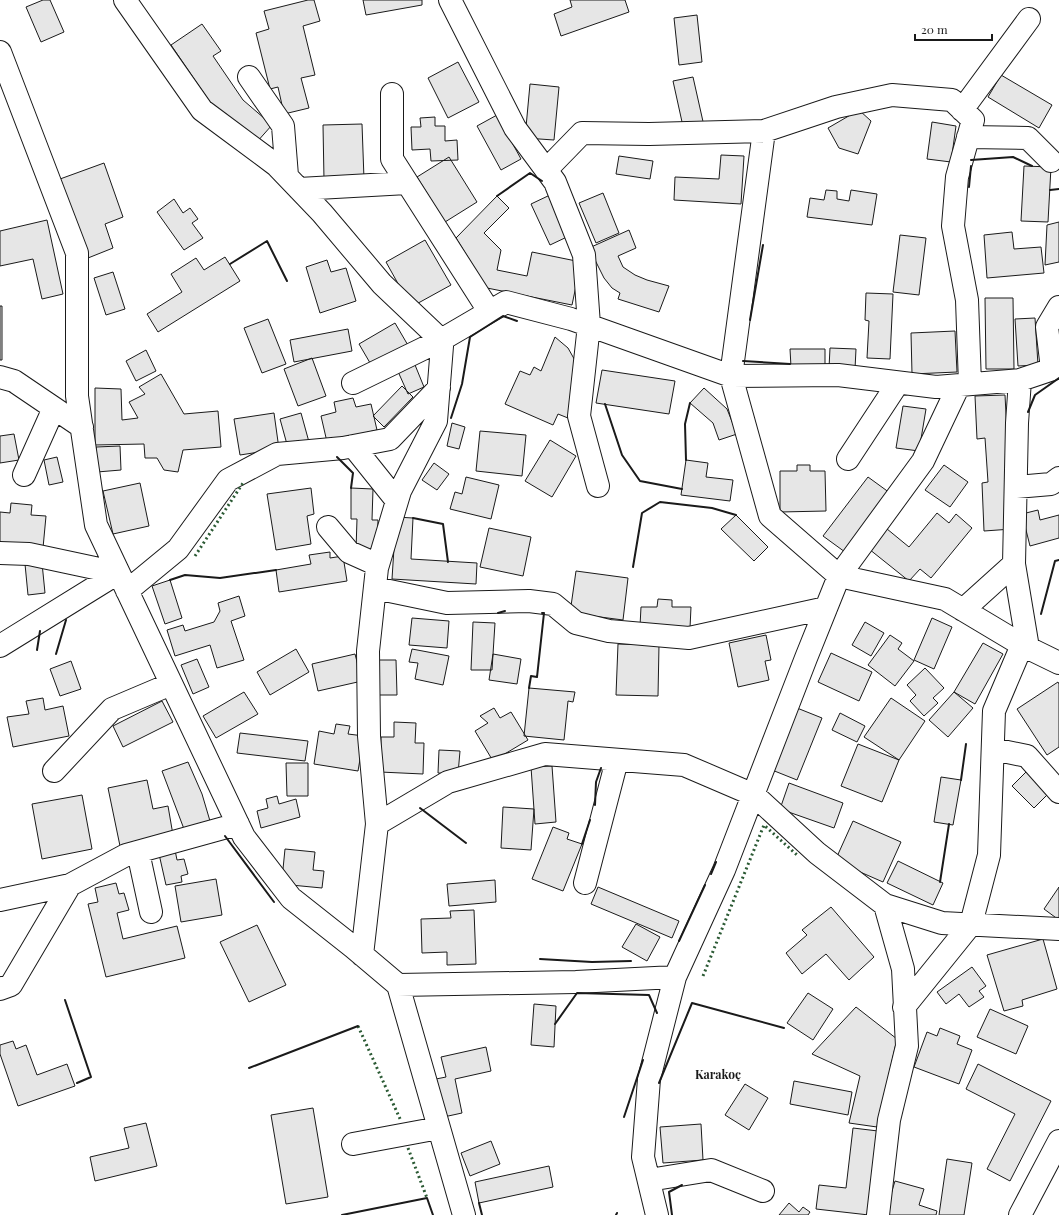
<svg xmlns="http://www.w3.org/2000/svg" width="1059" height="1215" viewBox="0 0 1059 1215" font-family="'Playfair Display',serif">
<style>
.building{fill:#e6e6e6;stroke:#1a1a1a}
.lines{fill:none;stroke-linecap:round;stroke-linejoin:round}
.minor-casing{stroke:#1a1a1a;stroke-width:24}
.minor{stroke:#fff;stroke-width:22}
.hedge{stroke:#2b5a34;stroke-width:3;stroke-dasharray:2 3;stroke-linecap:butt}
.wall{stroke:#1a1a1a;stroke-width:2}
.labels{text-anchor:middle;dominant-baseline:central;stroke-width:3;stroke-linejoin:round;paint-order:stroke}
.quarter-label{font-size:12px;font-weight:bold;fill:#1a1a1a;stroke:#fff}
</style>
<rect width="100%" height="100%" fill="#fff"/>
<path class="building" d="M43 0H50L64 32 41 42 26 7Z
M308 0H314L320 21 303 26 315 75 301 78 309 108 284 114 278 87 270 89 256 33 269 29 264 11Z
M363 0H422V5L366 15Z
M570 0H625L629 12 561 36 554 14 572 7Z
M697 15 702 62 679 65 674 18Z
M202 24 221 51 213 56 243 100 272 125 256 143 214 108 171 45Z
M458 62 479 102 448 118 428 78Z
M1001 75 1052 105 1039 128 988 97Z
M693 77 704 126 684 131 673 81Z
M530 84 559 87 554 140 525 138Z
M859 110 871 121 858 154 839 148 828 128Z
M497 115 521 159 501 170 477 126Z
M435 117V126H445V141L457 140 458 160 431 161 430 149 412 150 411 127H421L420 118Z
M932 122 956 126 951 162 927 159Z
M362 124 364 179 324 180 323 125Z
M721 155 744 156 741 204 674 200 675 177 719 179Z
M619 156 653 161 650 179 616 174Z
M449 157 477 202 445 222 417 177Z
M104 163 123 217 105 224 113 248 88 258 60 179Z
M1024 166 1051 167 1048 222 1021 221Z
M826 190 837 191V199L849 201 851 190 877 194 872 225 807 217 810 198 824 200Z
M603 193 619 233 596 243 579 203Z
M550 195 569 236 550 245 531 204Z
M497 196 509 208 484 233 501 250 497 270 527 276 532 252 581 262 572 305 487 288 456 238Z
M174 199 183 213 190 208 198 219 192 223 203 238 184 250 157 212Z
M47 220 63 294 42 299 33 259 0 266V231Z
M1059 222V262L1045 265 1047 225Z
M629 230 636 248 618 256 623 267 635 275 647 280 669 286 659 312 618 299 620 293 612 288 604 278 589 248Z
M1012 232 1014 249 1041 247 1044 273 987 278 984 235Z
M900 235 926 238 919 295 893 292Z
M425 240 451 285 411 307 386 262Z
M225 257 240 281 158 332 147 314 182 292 171 274 196 258 204 270Z
M327 260 331 272 346 268 356 301 320 313 306 267Z
M113 272 125 309 106 315 94 278Z
M866 293 893 294 890 359 867 358 869 321 865 320Z
M985 298H1013L1014 369H986Z
M0 306H2V360H0Z
M1035 318 1038 365 1018 366 1015 319Z
M268 319 286 364 262 373 244 328Z
M395 323 409 347 373 368 359 344Z
M348 329 352 351 294 362 290 340Z
M955 331 957 372 912 374 911 333Z
M555 337 568 348 577 364 579 394 568 418 558 414 553 425 505 404 520 371 530 375 534 367 541 371Z
M830 348 856 349 855 369 829 368Z
M790 349H825V367H791Z
M146 350 156 371 136 381 126 361Z
M312 358 326 396 298 406 284 369Z
M413 360 424 387 408 394 396 367Z
M602 370 675 381 669 414 596 403Z
M161 374 184 414 218 411 221 447 183 450 178 472 164 470 157 458H145L144 444 95 445V388L121 389 122 420 138 418 129 402 145 394 139 387Z
M402 386 413 397 384 427 373 416Z
M704 388 727 409 737 434 719 440 713 423 690 403Z
M1005 395 1012 529 984 531 982 483 988 482 985 438 977 439 975 396Z
M353 398 356 407 371 404 377 430 327 442 321 416 336 412 334 402Z
M903 406 926 409 919 451 896 448Z
M274 413 279 449 240 455 234 419Z
M301 413 309 442 288 448 280 419Z
M452 423 465 427 459 449 447 446Z
M480 431 526 435 522 476 476 471Z
M14 434 19 460 0 463V436Z
M550 440 576 456 552 497 525 481Z
M120 446 121 470 97 472 96 447Z
M57 457 63 482 49 485 44 460Z
M686 460 708 463 706 477 733 480 730 501 681 495Z
M434 463 449 474 437 490 422 480Z
M797 465H810V471H825L826 511 780 512V471H797Z
M944 465 968 482 950 507 925 490Z
M466 477 499 485 491 519 450 509 455 492 462 494Z
M868 477 890 493 845 552 823 536Z
M140 483 149 526 113 534 103 491Z
M311 488 314 514 307 516 311 544 276 550 267 494Z
M351 488 373 489 372 520H378L377 551 356 550 357 519H351Z
M11 503 32 505 31 515 46 516 43 548 0 545V512L10 513Z
M1038 510 1040 520 1059 515V538L1030 546 1022 514Z
M937 513 949 523 956 514 972 528 931 578 920 569 909 581 864 545 881 524 909 547Z
M736 515 768 547 754 561 721 529Z
M396 517 413 518 411 559 477 563 476 584 392 579Z
M489 528 531 537 523 576 480 567Z
M330 552V558L343 556 347 581 279 592 276 570 311 564 309 555Z
M42 563 45 593 28 595 25 564Z
M576 571 628 578 623 620 570 613Z
M170 580 182 618 165 624 152 586Z
M239 596 245 616 231 621 244 660 217 668 210 645 175 656 167 630 183 625 185 631 214 622 220 611 218 603Z
M658 599 672 600V607H691L690 628 640 626 641 607H657Z
M412 618 449 621 447 648 409 645Z
M932 618 952 627 934 669 914 660Z
M473 622 495 623 492 670H471Z
M865 622 884 633 871 656 852 645Z
M766 635 771 660 765 661 769 680 738 687 729 643Z
M890 635 902 643 898 649 914 661 895 686 868 665Z
M983 643 1003 654 975 704 954 692Z
M618 644 659 645 658 696 616 695Z
M296 649 309 672 270 695 257 672Z
M412 649 449 656 443 685 415 679 418 663 409 662Z
M831 653 872 672 859 701 818 682Z
M355 654 362 681 318 691 312 664Z
M493 654 521 659 517 684 489 680Z
M197 659 209 687 193 694 181 665Z
M378 660H396L397 695H379Z
M71 661 81 689 60 696 50 669Z
M925 668 944 688 933 698 938 703 924 716 910 701 916 695 907 685Z
M1058 682 1059 684V747L1047 755 1017 709Z
M529 688 575 692 573 702 568 701 564 740 524 736Z
M244 692 258 714 216 738 203 716Z
M954 692 973 708 948 737 929 720Z
M43 698 45 710 63 706 69 736 13 747 7 717 29 714 26 701Z
M891 698 925 721 899 760 864 737Z
M162 701 173 722 123 747 113 726Z
M494 708 500 718 511 712 528 740 493 761 475 731 488 723 480 716Z
M797 708 822 718 797 780 772 770Z
M840 713 865 726 857 742 832 730Z
M394 722 416 723 415 743H424L423 774 380 772 381 737H394Z
M336 724 350 726 348 734 364 736 358 771 314 764 319 731 334 734Z
M240 733 308 741 305 761 237 753Z
M858 744 899 760 882 802 841 786Z
M439 750 460 751 458 774 438 773Z
M188 762 202 794 210 821 184 829 162 771Z
M286 763H308V796H287Z
M552 766 556 822 535 824 531 767Z
M1028 770 1050 792 1034 808 1012 786Z
M941 777 961 780 953 825 934 822Z
M147 780 153 809 168 806 173 835 120 846 108 788Z
M789 783 843 803 834 828 780 809Z
M82 795 92 849 42 859 32 804Z
M277 796 279 804 296 799 300 817 261 828 257 811 268 808 266 799Z
M503 807 534 809 531 850 501 848Z
M853 821 901 842 883 882 835 861Z
M553 827 569 833 567 839 582 844 563 891 532 879Z
M285 849 315 852 313 870 324 871 322 888 291 885 283 869Z
M175 850 177 860 184 859 188 874 181 876 182 882 166 885 159 854Z
M898 861 943 883 933 905 887 883Z
M216 879 222 915 181 922 175 886Z
M495 880 496 902 449 906 447 884Z
M116 883 119 894 124 893 129 910 117 913 123 939 177 926 185 958 106 977 88 904 98 902 95 888Z
M598 887 679 921 672 938 591 904Z
M1059 887V920L1044 909Z
M831 907 874 957 849 980 826 954 802 974 786 953 807 935 802 930Z
M474 910 476 964 447 965V952L422 953 421 919 451 918 450 911Z
M636 924 660 937 647 961 622 947Z
M257 925 286 985 249 1002 220 942Z
M1043 939 1057 989 1022 1000 1023 1006 1004 1011 987 955Z
M972 967 986 986 979 991 984 997 969 1007 959 994 946 1004 937 992Z
M808 993 833 1009 813 1040 787 1023Z
M534 1004 556 1006 554 1047 531 1045Z
M856 1007 897 1039 877 1127 849 1123 860 1076 812 1054Z
M990 1009 1028 1026 1016 1054 977 1037Z
M940 1028 960 1036 957 1044 972 1050 959 1084 914 1067 927 1032 937 1036Z
M13 1041 16 1049 26 1045 37 1075 67 1064 75 1086 18 1106 0 1054V1045Z
M486 1047 491 1071 455 1079 462 1113 439 1118 431 1080 446 1077 441 1057Z
M978 1064 1051 1101 1010 1181 987 1169 1015 1114 966 1089Z
M794 1081 852 1092 848 1115 790 1104Z
M745 1084 768 1098 749 1130 725 1115Z
M313 1108 328 1197 286 1204 271 1115Z
M146 1123 157 1166 95 1181 90 1157 129 1148 124 1128Z
M701 1124 703 1160 663 1163 660 1127Z
M853 1128 878 1131 869 1215 816 1209 819 1185 846 1188Z
M491 1141 500 1164 470 1176 461 1153Z
M947 1159 972 1163 964 1215H939Z
M549 1166 553 1187 479 1203 475 1182Z
M895 1181 924 1189 919 1205 937 1211 936 1215H889L885 1214Z
M789 1203 799 1212 803 1207 810 1212 808 1215H779Z"/>
<g class="lines">
<defs>
<path id="minor" d="M125 0 202 110 276 165 322 213 382 284 441 340 442 346 436 421 400 491 377 568 368 651 369 736 377 824 362 955
M450 0 515 128 555 182 584 255 589 325 579 416 598 486
M0 52 77 253V396L96 525 244 837 291 898 353 947 398 985 464 1215
M249 77 283 126 287 176
M392 94V159L489 311
M962 110 1029 19
M764 131 731 376 770 516 839 576 945 599 1022 645 1059 663
M968 137 1028 138 1051 161
M546 170 582 133 649 134 764 131 836 107 892 95 952 100 973 120 957 177 953 226 967 300 970 384
M299 189 407 183
M1052 369 1047 327 1059 307
M0 377 14 381 82 427
M353 383 441 340 506 302 571 319 731 376 838 375 936 387 1020 380 1059 367
M353 446 397 501
M848 459 898 383
M24 475 54 408
M1016 487 1051 484 1059 478
M328 527 349 552 378 565
M0 553 29 554 118 573
M1014 564 1017 423 1020 380
M375 588 447 603 529 601 553 604 576 623 609 631 689 638 826 608
M127 591 178 549 228 480 277 454 343 448 390 439 439 388
M963 610 1014 564 1028 648
M0 646 118 573
M993 749 1027 756 1059 792
M54 771 112 709 171 684
M377 824 448 782 545 754 684 765 754 795 817 853 885 905 942 923 1059 929
M138 852 151 912
M585 883 617 760
M0 900 70 885 126 855 238 824
M398 985 576 982 675 977
M0 989 11 985 70 885
M904 1007 971 924 989 855 994 711 1022 645
M353 1144 439 1128
M649 1180 711 1170 763 1191
M657 1215 643 1157 649 1079 675 977 724 870 806 658 839 576 923 461 959 385
M878 1215 889 1120 907 1046 903 969 885 905
M1020 1215 1059 1141"/>
</defs>
<use href="#minor" class="minor-casing"/>
<use href="#minor" class="minor"/>
<path class="hedge" d="M195 556 243 483
M703 976 764 825 797 855
M358 1026 401 1121
M408 1148 427 1198"/>
<path class="wall" d="M971 160 1013 157 1032 166
M969 187 971 166
M1050 190 1059 189
M497 196 530 173 542 181
M230 264 267 241 287 281
M750 320 763 245
M743 361 790 364
M605 404 622 455 640 481 682 489
M1028 412 1035 395 1059 378
M451 418 462 384 470 337 503 316 517 321
M337 457 353 473 351 488
M686 460 685 424 690 403
M413 518 443 524 448 562
M633 567 642 513 660 502 712 508 736 515
M170 580 185 575 220 578 276 570
M498 613 505 611
M1041 614 1055 561 1059 560
M37 650 40 631
M56 654 66 620
M529 688 531 676 537 677 544 613H542
M961 780 966 744
M595 805 596 782 601 768
M420 808 466 843
M225 836 274 902
M582 844 590 820
M711 874 716 862
M940 882 949 824
M679 941 705 885
M540 959 592 962 631 961
M65 1000 91 1077 77 1083
M555 1024 577 993 649 995 657 1013
M249 1068 358 1026
M659 1083 692 1003 784 1028
M624 1117 643 1060
M479 1203 482 1215
M342 1215 427 1198 433 1215
M616 1215 617 1213
M672 1215 669 1192 682 1185"/>
</g>
<g class="labels">
<g class="quarter-label">
<text x="718" y="1074">Karakoç</text>
</g>
</g>
<path d="M915 34v6h77v-6" fill="none" stroke="#1a1a1a" stroke-width="2"/>
<text x="921" y="34" font-size="12" fill="#1a1a1a" stroke="#ffffff" stroke-width="3" paint-order="stroke">20 m</text>
</svg>
